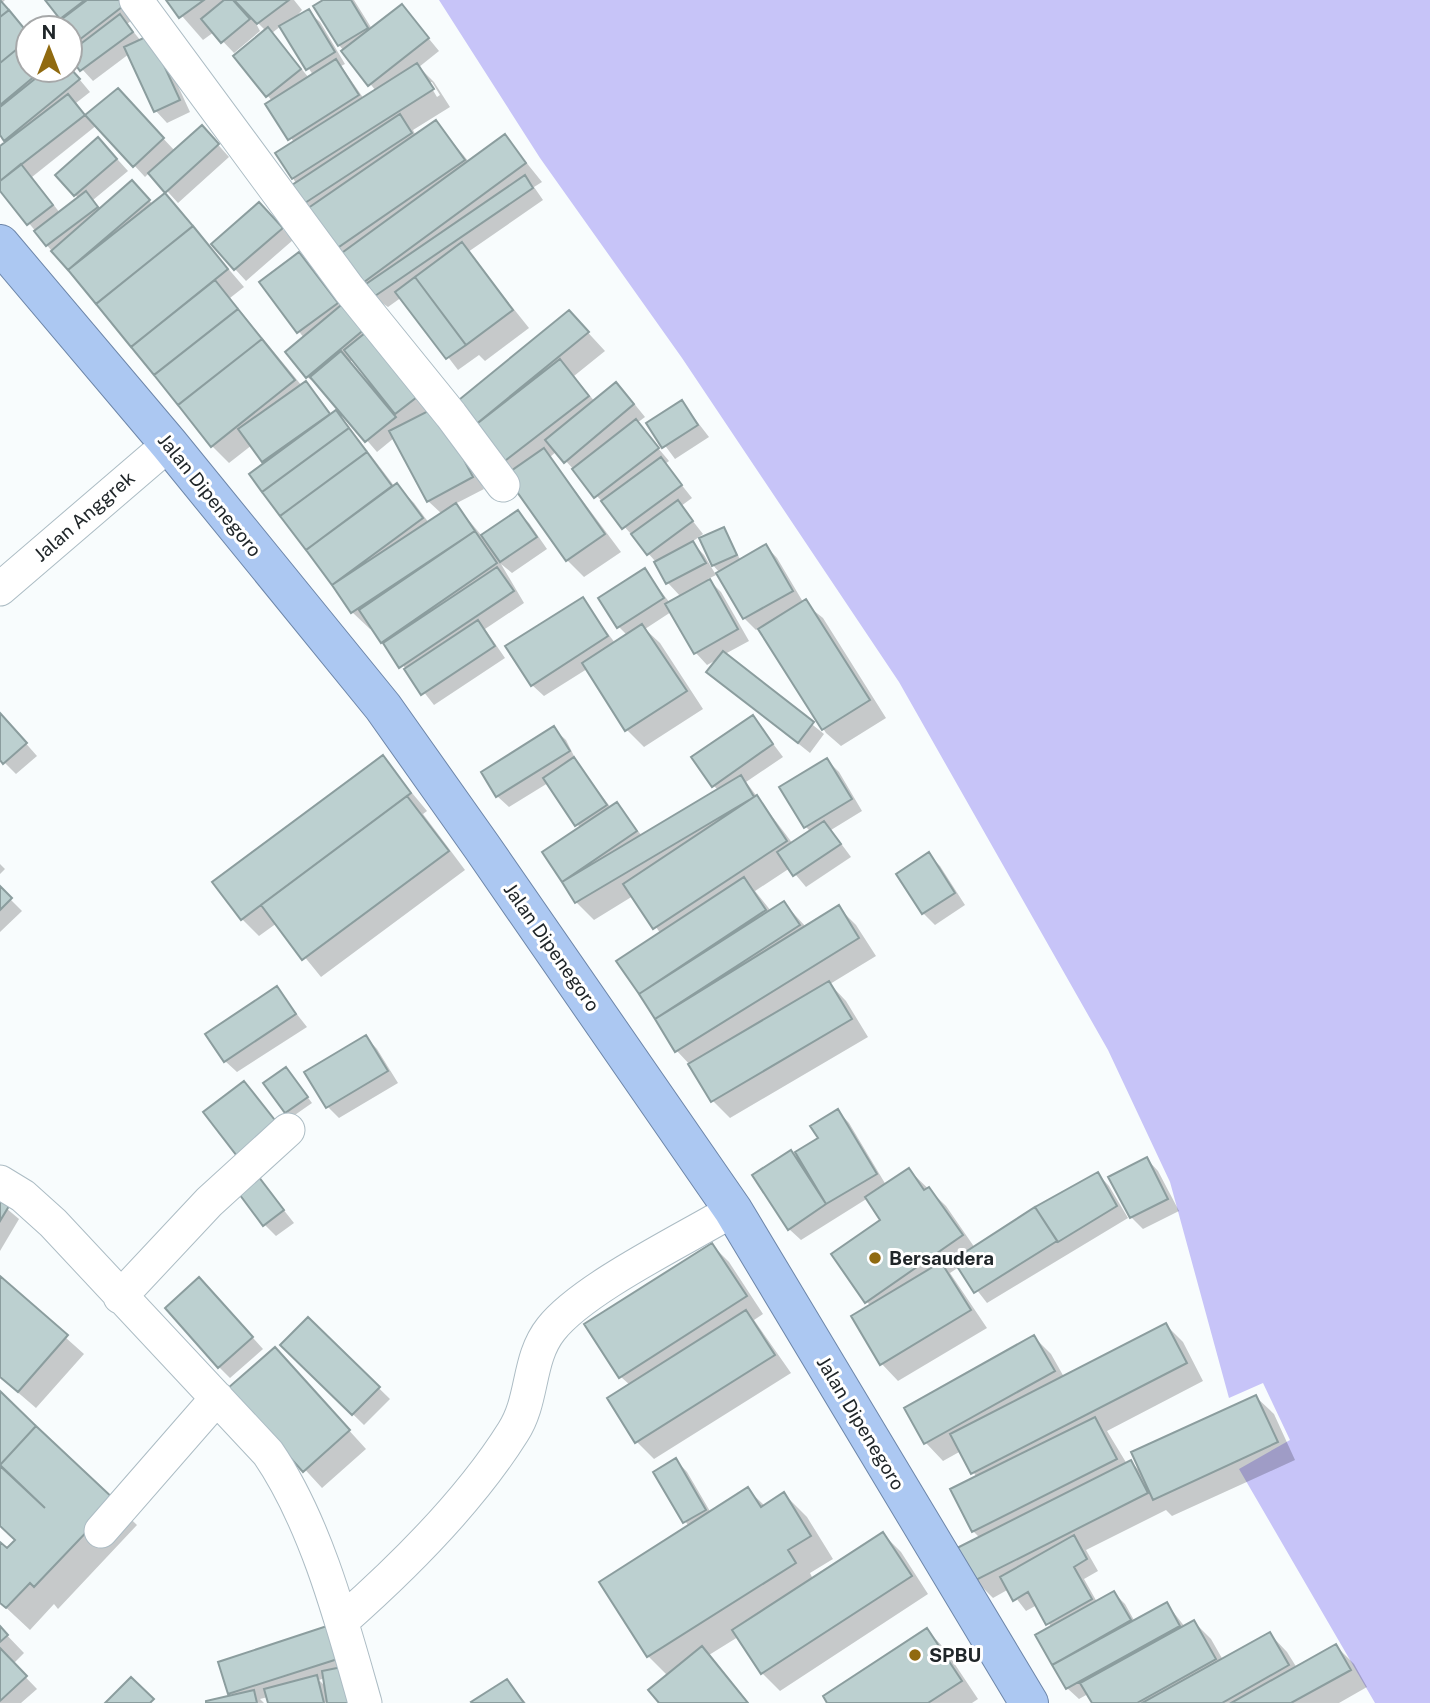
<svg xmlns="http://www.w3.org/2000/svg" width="1430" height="1703" viewBox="0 0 1430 1703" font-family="'Public Sans',sans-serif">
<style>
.water{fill:#c7c4f8}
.shadow{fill:#0003;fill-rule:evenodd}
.building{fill:#bcd0d0;stroke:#8b9d9e;stroke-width:2}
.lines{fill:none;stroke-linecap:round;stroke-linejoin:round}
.minor-casing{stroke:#acbcc4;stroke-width:35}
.trunk-casing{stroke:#6d86a9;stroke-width:40}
.minor{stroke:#fff;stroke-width:33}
.trunk{stroke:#acc8f2;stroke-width:38}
.poi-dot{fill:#906a10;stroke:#fff;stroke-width:2.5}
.labels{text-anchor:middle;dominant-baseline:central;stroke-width:6;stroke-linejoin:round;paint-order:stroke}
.street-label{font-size:19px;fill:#202629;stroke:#fff}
.poi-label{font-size:19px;font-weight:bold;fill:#202629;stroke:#fff;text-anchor:start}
</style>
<rect width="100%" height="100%" fill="#f8fcfd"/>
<path class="water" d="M439 0H1430V1703H1375L1239 1469 1290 1440 1263 1383 1229 1398 1170 1182 1108 1050 899 682 682 358 540 158Z"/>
<path class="shadow" d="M0 0H5L2 3 28 33V70L70 68 90 92 76 103 86 116 129 102 175 151 213 139 229 157 178 203 150 172 145 177 97 125 32 177 60 213 79 199 57 175 110 151 128 171 93 200 101 209 144 194 153 205 165 195 244 287 230 298 274 352 302 386 305 383 317 395 332 415 336 413 347 424 395 487 397 486 414 503 429 523 442 514 428 501 394 438 377 452 321 387 307 377 304 338 261 282 299 254 341 307 436 402 424 413 447 420 484 489 455 504 482 536 518 512 529 523 547 549 512 573 501 564 524 603 485 629 505 658 434 705 373 627 370 629 352 612 252 475 266 464 252 445 229 463 212 446 0 188V148L8 142 0 132ZM354 359 378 391 376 393 349 362Z
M47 0H131L141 13 127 24 141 41 161 49 190 112 167 123 156 111 129 54 93 81 70 56V28H53L63 20Z
M168 0H294L302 10 294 19 308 11 320 22 345 64 341 66 364 99 376 91 339 45 327 0H354L372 29 402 6 439 51 419 67 434 82 450 107 413 130 416 136 436 122 469 162 505 136 542 182 534 187 543 200 468 252 529 328 485 361 479 355 458 370 402 297 388 307 379 301 361 284 306 202 293 178 294 143 272 101 235 56 266 31 253 18 260 31 234 53 214 32 203 40ZM281 26 313 75 309 78 272 33ZM428 82H432L440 95 437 97Z
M270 215 293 240 246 281 235 269Z
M569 312 605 351 574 376 595 402 616 384 628 396 645 417 637 423 669 461 665 464 692 498 681 506 703 534 692 542 704 555 716 575 708 579 721 592 749 641 725 654 824 734 810 753 709 672 720 658 707 665 696 653 671 612 645 629 660 643 703 709 644 747 627 730 587 669 544 696 532 685 582 599 615 643 627 635 619 627 644 570 670 603 681 597 668 583 655 561 557 451 550 457 621 552 584 577 567 560 507 476 452 408Z
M682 402 709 437 675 459 649 424Z
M724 529 741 561 766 546 777 558 803 602 823 618 886 718 841 746 826 733 759 628 756 630 744 618 720 573 711 563Z
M0 714 37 756 16 774 0 758Z
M753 717 783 757 746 782 793 844 811 832 805 826 827 760 839 772 862 811 831 830 851 857 806 887 790 868 755 891 771 911 784 903 806 927 838 907 856 925 876 956 830 984 846 1001 868 1037 730 1118 713 1101 691 1066 677 1051 619 961 661 934 633 896 594 920 576 902 563 880 581 829 548 783 509 807 497 796 554 729 566 740 578 764 611 808 617 804 642 836 718 790 714 786Z
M383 758 427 811 423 814 465 870 321 977 277 923 259 936 242 919Z
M929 855 940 866 965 905 935 925 923 913Z
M0 864 5 869 0 874Z
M0 889 22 911 0 932Z
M277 989 307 1027 237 1072 225 1061Z
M366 1037 377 1049 398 1083 339 1118 328 1107Z
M291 1075 312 1103 292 1117 287 1112Z
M838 1111 849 1123 886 1185 909 1170 946 1206 975 1248 1098 1174 1109 1186 1128 1218 987 1303 959 1267 950 1273 987 1328 898 1381 881 1363 871 1306 866 1301 883 1220 868 1198 801 1240 789 1229 791 1152 802 1162Z
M1147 1159 1158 1171 1179 1211 1143 1229 1131 1217Z
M252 1170 294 1223 276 1236 265 1225Z
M0 1203 19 1219 0 1251Z
M712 1245 729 1262 763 1314 754 1320 791 1373 654 1459 637 1442 630 1385 621 1377Z
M0 1279 84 1354 36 1408 0 1377Z
M211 1291 263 1349 230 1378 219 1367Z
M308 1319 390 1399 364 1425 282 1345Z
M1166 1325 1183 1342 1203 1381 1107 1431 1127 1464 1131 1462 1143 1474 1256 1397 1274 1414 1295 1460 1172 1516 1166 1510 1086 1550 1098 1571 1084 1579 1097 1602 1114 1593 1125 1604 1135 1622 1167 1604 1185 1627 1194 1622 1211 1639 1223 1660 1270 1634 1287 1652 1297 1668 1336 1646 1354 1664 1367 1687 1339 1703H1094L1088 1694 1079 1699 1067 1688 1038 1636 1052 1628 1037 1605 1026 1611 1009 1589 993 1598 975 1580 980 1538 973 1531 977 1478 961 1451 943 1461 926 1443 906 1409 1034 1337 1051 1354 1064 1377Z
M275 1349 366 1449 322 1488 230 1388Z
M0 1394 137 1525 58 1609 54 1604 30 1630 0 1602V1545L7 1551 16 1541 0 1525Z
M676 1460 687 1472 711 1513 748 1490 765 1506 784 1494 807 1517 833 1559 810 1573 813 1579 883 1534 901 1552 928 1594 780 1691 762 1673 738 1637 709 1655 749 1703H661L668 1676 648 1656 689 1527 655 1473Z
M336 1625 367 1703H270L268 1697 260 1699 264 1703H208L233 1697 220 1663ZM325 1678 326 1687 319 1680Z
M0 1628 24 1653 13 1664 37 1689 21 1703H0Z
M927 1630 944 1648 978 1699 972 1703H829Z
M507 1681 526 1703H474Z"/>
<path class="building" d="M0 0 9 10 0 17Z
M45 0H85L60 19Z
M87 0H131L70 47V28H50Z
M166 0H204L179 18Z
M224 0H233L250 19 221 43 201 19Z
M234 0H289L257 24Z
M323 0H351L368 28 338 46 313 6Z
M402 4 429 38 368 86 341 51Z
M309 9 335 52 306 70 279 26Z
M9 10 28 33V40L0 63V17Z
M120 14 133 32 80 71 70 57V52Z
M268 27 301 69 266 97 233 56Z
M150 35 180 100 154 112 124 47Z
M28 40V70H42L0 105V63Z
M336 59 359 95 288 140 265 104Z
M417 63 434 89 292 179 275 153Z
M70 68 80 79 4 141 0 135V107L46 70H70Z
M118 88 164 138 133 167 85 115Z
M68 94 85 115 0 181V146Z
M400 114 412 133 305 203 292 185Z
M436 120 465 160 333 251 304 211Z
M202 125 219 144 165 193 148 173Z
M505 134 526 163 360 285 339 255Z
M98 137 117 159 74 196 55 175Z
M21 164 53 205 27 225 0 191V181Z
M525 175 533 188 375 296 366 284Z
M132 180 150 200 68 270 51 251Z
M86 191 98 207 46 246 34 231Z
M165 193 193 226 96 304 68 270Z
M259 202 283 228 234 270 211 244Z
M193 226 228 269 131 347 96 304Z
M462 242 513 310 466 345 415 277Z
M299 252 338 303 297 333 259 282Z
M415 277 466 345 446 359 395 292Z
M215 280 238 309 154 375 131 347Z
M352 296 373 322 306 378 285 352Z
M238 309 262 339 178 405 154 375Z
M569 310 589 332 469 430 449 408Z
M375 325 426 390 395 414 344 350Z
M262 339 295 380 211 447 178 405Z
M341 351 396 417 365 442 310 377Z
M560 359 589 396 497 467 469 430Z
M306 381 330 414 262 462 238 429Z
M616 382 634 404 564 463 545 440Z
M682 400 698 425 662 448 646 423Z
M436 407 473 477 427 502 389 431Z
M336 410 349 428 262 492 249 474Z
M636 419 659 448 594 498 572 469Z
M349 428 367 452 280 516 262 492Z
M544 448 605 534 566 561 505 475Z
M367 452 392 486 306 550 280 516Z
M661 457 682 485 622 529 601 501Z
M397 483 423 518 332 585 306 550Z
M678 500 693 521 647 555 631 534Z
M456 503 475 531 351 613 332 585Z
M518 510 537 537 500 562 481 535Z
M724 527 737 555 712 566 699 538Z
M475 531 497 563 381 643 359 610Z
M693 541 706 563 666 584 654 562Z
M766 544 793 591 743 619 716 573Z
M497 567 514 591 399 668 383 643Z
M645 568 664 598 617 628 598 598Z
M710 579 738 629 694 654 665 604Z
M583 597 608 636 531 686 505 646Z
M806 599 870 700 822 730 758 629Z
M478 620 495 646 421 695 404 669Z
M642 624 687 691 625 731 582 663Z
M723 651 814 722 798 743 706 672Z
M0 713 27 743 3 764 0 760Z
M753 715 773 744 712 787 691 757Z
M554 726 570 751 496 797 481 772Z
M383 755 411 793 241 920 212 882Z
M574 757 607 805 575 826 543 778Z
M827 758 852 799 804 828 779 787Z
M741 775 754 797 575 903 562 882Z
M757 795 787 841 653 929 623 884Z
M407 796 449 851 302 960 261 905Z
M617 802 637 831 562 882 542 852Z
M824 821 841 844 793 876 777 852Z
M929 852 955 893 922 914 896 874Z
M744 877 766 910 639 994 616 961Z
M0 886 12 898 0 910Z
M784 901 800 925 655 1019 639 994Z
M839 905 859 938 675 1052 655 1019Z
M829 981 852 1019 711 1102 688 1064Z
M277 986 296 1014 224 1062 205 1034Z
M366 1035 388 1071 326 1108 304 1072Z
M286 1067 308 1097 285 1113 263 1083Z
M244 1081 278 1124 237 1156 203 1112Z
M838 1109 877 1174 826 1204 795 1152 818 1138 810 1126Z
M791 1150 826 1204 788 1230 752 1175Z
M1147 1157 1168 1199 1130 1218 1108 1177Z
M252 1168 284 1210 263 1226 231 1183Z
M909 1168 924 1190 929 1187 963 1235 865 1303 831 1254 880 1220 865 1197Z
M1098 1172 1117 1206 1058 1242 1035 1207Z
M0 1201 9 1206 0 1221Z
M1035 1207 1057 1241 974 1293 953 1260Z
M712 1243 747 1296 619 1378 584 1324Z
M941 1262 971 1310 880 1365 851 1316Z
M0 1276 68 1335 18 1392 0 1377Z
M199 1277 253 1337 218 1368 165 1308Z
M746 1310 775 1355 635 1443 607 1398Z
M308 1317 380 1387 352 1415 280 1345Z
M1166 1323 1187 1363 971 1474 950 1434Z
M1034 1335 1055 1371 924 1444 904 1408Z
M275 1347 350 1430 303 1472 228 1388Z
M0 1391 36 1426 0 1465Z
M1256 1395 1278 1442 1153 1500 1131 1452Z
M1095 1417 1117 1459 972 1532 950 1489Z
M36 1426 116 1501 34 1587 30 1583 6 1608 0 1603V1542L7 1548 15 1540 0 1526V1466L45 1508 0 1465Z
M676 1458 706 1510 683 1523 653 1472Z
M1131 1460 1148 1493 974 1581 957 1548Z
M748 1487 761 1507 784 1492 811 1536 788 1550 796 1563 647 1657 599 1582Z
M883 1532 912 1576 761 1674 732 1630Z
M1074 1535 1087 1559 1074 1567 1092 1599 1046 1625 1028 1592 1013 1601 1000 1577Z
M1114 1591 1131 1620 1052 1665 1035 1635Z
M1167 1602 1180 1626 1066 1689 1052 1665Z
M1194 1620 1216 1659 1137 1703H1092L1080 1683Z
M336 1623 347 1656 228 1694 218 1662Z
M0 1626 8 1635 0 1642Z
M927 1628 962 1681 928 1703H827L823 1696Z
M1270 1632 1289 1665 1222 1703H1142Z
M1336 1644 1351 1670 1291 1703H1231Z
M702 1646 748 1703H659L648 1690Z
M0 1648 27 1676 0 1701Z
M352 1665 359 1703H327L322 1671Z
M317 1675 324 1703H268L264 1689Z
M131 1677 154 1699 150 1703H105Z
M507 1679 524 1703H472L471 1702Z
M254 1690 257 1703H206V1701Z"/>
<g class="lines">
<defs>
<path id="minor" d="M136 0 349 289 451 415 503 485
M0 589 169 444
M0 1182 23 1196 53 1223 268 1453C316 1523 342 1622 365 1703
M120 1297 209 1202 288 1130
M101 1531 217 1398
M342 1621C401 1569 471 1499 513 1432 534 1400 527 1359 551 1329 583 1288 685 1239 733 1210"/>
<path id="trunk" d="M0 244 169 444 383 707 482 847 733 1210 1029 1703"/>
</defs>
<use href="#minor" class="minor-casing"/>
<use href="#trunk" class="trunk-casing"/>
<use href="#minor" class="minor"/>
<use href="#trunk" class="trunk"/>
</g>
<g class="poi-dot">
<circle cx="875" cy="1258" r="7"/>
<circle cx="915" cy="1655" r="7"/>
</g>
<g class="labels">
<g class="street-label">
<text transform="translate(210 495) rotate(51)">Jalan Dipenegoro</text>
<text transform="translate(84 516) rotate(-41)">Jalan Anggrek</text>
<text transform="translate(552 947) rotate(55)">Jalan Dipenegoro</text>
<text transform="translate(861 1423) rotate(59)">Jalan Dipenegoro</text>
</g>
<g class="poi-label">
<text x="889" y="1258">Bersaudera</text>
<text x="929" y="1655">SPBU</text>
</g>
</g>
<g transform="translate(49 49)"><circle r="33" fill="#ffffff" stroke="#a6a8a9" stroke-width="2"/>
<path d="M0-5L12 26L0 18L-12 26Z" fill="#906a10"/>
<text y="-10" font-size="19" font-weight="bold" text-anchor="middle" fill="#202629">N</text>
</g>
</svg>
